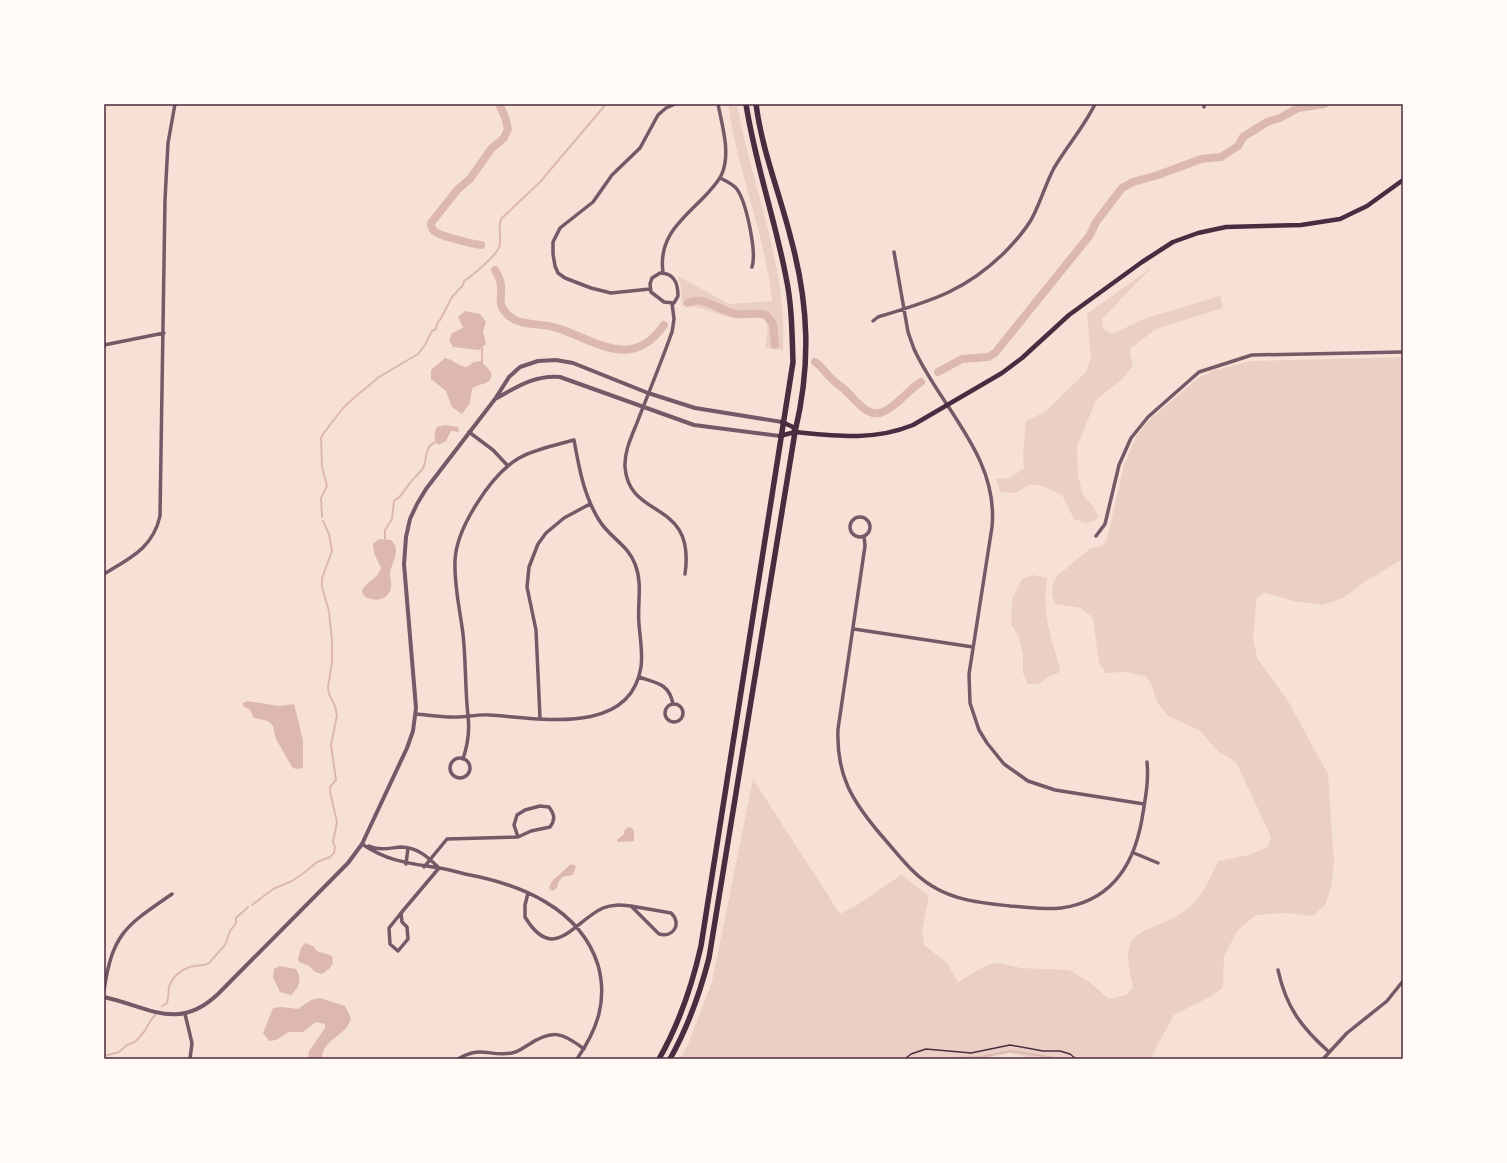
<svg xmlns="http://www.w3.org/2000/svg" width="1507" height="1163" viewBox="0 0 1507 1163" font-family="Figtree,sans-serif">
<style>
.green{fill:#ebcfc5}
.water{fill:#dcb8b0}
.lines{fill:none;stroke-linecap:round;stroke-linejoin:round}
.stream{stroke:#dcb8b0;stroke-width:2}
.canal{stroke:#dcb8b0;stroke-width:8}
.path{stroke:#4a2c40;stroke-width:1.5}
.minor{stroke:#755966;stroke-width:3.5}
.tertiary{stroke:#755966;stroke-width:4}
.secondary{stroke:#4a2c40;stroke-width:4.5}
.primary{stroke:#4a2c40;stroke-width:5.5}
.neatline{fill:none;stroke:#4a2c40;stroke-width:1.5}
</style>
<rect width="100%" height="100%" fill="#f7e1d7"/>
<path class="green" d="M728 104H737C751 184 788 268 783 350L765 348C766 340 770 328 765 321 758 311 742 318 732 317 714 315 702 305 682 306L681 288 678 276 729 304 772 301C765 233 737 171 728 104Z
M1152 267 1102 319 1103 329 1112 334 1146 318 1220 296 1223 308 1156 329 1131 348 1130 353 1133 366 1120 381 1096 400 1077 447 1078 476 1083 495 1094 507 1098 517 1095 521 1085 523 1074 519 1062 495 1042 486 1030 484 1016 493 1000 492 996 479 1010 478 1024 468 1023 455 1026 421 1045 412 1086 372 1091 358 1087 314Z
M1403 357V559L1366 581 1343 598 1323 605 1294 601 1266 593 1257 597 1253 636 1257 658 1288 701 1328 774 1334 862 1331 888 1325 905 1313 916 1286 913 1256 915 1238 930 1224 956 1223 987 1213 995 1174 1015 1150 1059H1035L1010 1053 983 1059H680L688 1044 712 982 753 779 840 914 857 905 901 875 929 896 922 930 924 945 947 963 958 982 987 965 999 963 1021 968 1069 970 1088 981 1109 999 1126 995 1133 987C1117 924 1142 938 1183 912 1202 900 1209 880 1218 861L1249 855 1268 847 1271 837 1236 762 1219 752 1199 730 1168 716 1157 702 1151 683 1145 676 1124 672 1106 673 1099 663 1093 618 1081 608 1055 604 1052 595 1053 584 1058 575 1091 548 1102 546 1107 539 1124 465 1136 437 1147 422 1197 379 1212 371 1250 361Z
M1033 575 1047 578C1042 617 1051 634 1060 669L1058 673 1049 676 1039 684H1028L1023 673V655L1019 637 1011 624 1012 599 1022 579Z"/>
<path class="water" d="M465 311 480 314 486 322 483 331 486 344 479 350 453 347 449 340 452 333 463 328 458 317Z
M445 358C454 360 458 366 467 367L474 362 481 361 491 372C494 386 479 382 472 389L470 403 462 414 452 407 446 391 431 379V370Z
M445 425 458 427 459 432 451 431 446 441 438 445C433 440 434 434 437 427Z
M379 539 391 540C402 551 392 561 390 573 389 576 391 579 391 582 393 595 382 602 371 599 366 598 363 596 362 591 366 581 378 579 381 568L374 553 373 544Z
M247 701 279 706 294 704 303 740V768L296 769 292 767 276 739 273 726 268 721 254 718 250 710 243 706V703Z
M628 827 632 828 634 831V841L617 842V840L624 834V831Z
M571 864 576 866 573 875 562 877 558 883 557 888 552 891 549 888 552 881Z
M305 943 313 946 317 951 332 956 333 963 329 969 322 974 315 972 309 966 299 962 298 959 301 948Z
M280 966 296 969C303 980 299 987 291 995L280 992 273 977 274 969Z
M320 998 345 1006 351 1018C347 1037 322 1038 322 1059H308L309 1051 325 1028V1024L316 1022 303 1032H289L276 1040 269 1041 263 1033 273 1008 282 1007 298 1009 311 1000Z"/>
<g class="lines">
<path class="stream" d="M482 348V363
M322 517 321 498 327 486 322 467 321 438 323 434 343 408 355 397 379 377 418 354 425 345 432 331 436 329 437 323 440 320 452 297 463 285 464 281C472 276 500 253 500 244 501 235 498 228 501 219L540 182 606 104
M385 539V530L392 519 394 501C402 497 404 490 410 483 414 477 421 473 424 466 427 457 425 447 435 442
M252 905 273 889 292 881 305 872 317 862 330 857 334 853 335 847 333 842 337 822 330 792V787L336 780 331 745 337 715 335 706 329 694 328 687 332 662V641L329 611 322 587V578L332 551 329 534 323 521
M162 1006 167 1003C169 997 168 993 169 988 171 977 183 968 194 966 199 965 204 966 209 963L225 945 230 931 236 923V918L248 907
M104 1056 119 1052 127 1045 135 1042 144 1032 151 1020 156 1014
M927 1059 980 1057 1011 1051 1061 1059"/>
<path class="canal" d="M481 245C472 244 445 237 437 233 433 231 431 227 431 223L458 189 470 179 491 149 504 138 508 129 505 117 499 104
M495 270C498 275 502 284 501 290 501 302 498 305 508 315 522 328 541 322 557 328 597 341 632 371 664 325
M688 303C702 295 718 309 732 313 743 317 754 311 766 315L773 324 775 345
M815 362C822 366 823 370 828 375 833 381 839 385 845 390 856 400 868 420 885 411 899 404 908 390 921 382
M938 372 962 359 988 357 995 353 1090 235 1096 222 1122 188 1133 182 1158 175 1201 159 1221 157 1238 146 1243 137 1267 122 1280 118 1298 108 1324 104"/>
<path class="path" d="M905 1059 911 1054 926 1049 971 1053 1010 1045 1043 1051H1060L1070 1054 1076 1059"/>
<path class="minor" d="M1204 104V107
M720 178C726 181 731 183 736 188 746 200 757 252 752 267
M894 252 908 332 914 349C941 408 999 457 992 527L969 674 970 703 979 730 987 743 1004 764 1028 781 1055 790 1144 804
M660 273C675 273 678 284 678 296L674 303 664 302 651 292 650 284 652 278Z
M663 273C658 236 682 220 705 196 712 188 720 181 723 171 730 150 722 125 718 104
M650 289 611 293 591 288 565 278 558 273 555 266 553 254V242L560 228 593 202 612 175 640 148 658 115 666 108 675 104
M672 303 674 319 672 332C662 360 651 387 640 415 634 432 624 449 625 467 629 521 696 498 685 574
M873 321 878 317C930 301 964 292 1004 253 1014 243 1023 233 1031 220 1040 204 1045 185 1054 168 1067 146 1084 127 1095 104
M104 345 164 333
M469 432 493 450 508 466
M850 527a10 10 0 1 1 20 0a10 10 0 1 1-20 0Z
M864 536 865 546 838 729C836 775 852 801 881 835 897 853 911 873 932 886 956 901 983 903 1010 906 1027 907 1045 910 1061 908 1112 901 1134 865 1142 819 1145 800 1149 782 1147 762
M1096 536 1105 524 1119 465 1131 438 1148 417 1199 372 1252 355 1403 352
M104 574C130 558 153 548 160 516L165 200 168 143 175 104
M854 629 973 647
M639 677C656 683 669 683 673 704
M665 713a9 9 0 1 1 18 0a9 9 0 1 1-18 0Z
M416 714C428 715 440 717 452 717 464 718 476 714 489 715 538 718 630 737 641 667 643 653 640 638 639 624 637 604 643 584 635 564 628 545 609 537 599 520 584 496 579 468 574 440 556 445 535 449 519 458 491 475 456 528 455 561 454 586 460 610 463 634 466 661 465 689 468 716 470 732 468 744 463 759
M540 718 536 630 527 587 529 567 538 544 546 533 564 518 590 504
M450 768a10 10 0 1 1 20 0a10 10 0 1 1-20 0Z
M540 806 549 807C554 814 556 819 550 827L531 831 518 837 514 825 517 815 525 810Z
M362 844C389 862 408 863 439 868 448 869 457 872 465 874 520 884 580 908 598 965 608 1001 597 1030 577 1059
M369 846C381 851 389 848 401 847 417 847 428 857 439 868
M1134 853 1158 863
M406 864 408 848
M424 867 447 839 518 837
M528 893 525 905V917C554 965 574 921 603 908 612 904 621 905 631 906
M631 906 671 913C682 923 674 938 659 934Z
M401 913 402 922 407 927 408 939 398 951 390 944 389 928Z
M401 913 439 868
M1278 970C1286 1007 1301 1027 1329 1052
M104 990C113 932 126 926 172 894
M185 1014 192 1043 190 1059
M458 1059C482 1045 489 1057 512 1053 518 1052 523 1048 528 1045 552 1029 562 1032 584 1049
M1323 1059 1347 1033 1387 1001 1403 981"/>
<path class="tertiary" d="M495 399C517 387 534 375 560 377L694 425 780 436
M104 997C149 1007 178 1032 218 994L348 863 362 844 407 748 413 731 416 708 404 564 406 537 410 519 417 504 426 489 495 399 509 377 520 367 538 361 556 360 573 363 648 393 695 408 782 422"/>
<path class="secondary" d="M782 422 793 427 795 432
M795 432C836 436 874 441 913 425L1002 373 1022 358 1069 315 1142 262 1173 242 1198 233 1226 227 1301 225 1340 219 1367 206 1403 180
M780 436 795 432"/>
<path class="primary" d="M659 1059C679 1024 692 986 701 946L793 362C792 334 792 305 786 277 775 219 755 163 746 104
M670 1059C688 1027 700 993 709 958L795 432C811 365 809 305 791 239 780 194 762 151 756 104"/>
</g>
<rect width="1507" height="1163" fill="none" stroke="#fffaf5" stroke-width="210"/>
<rect x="105" y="105" width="1297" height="953" class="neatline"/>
</svg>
